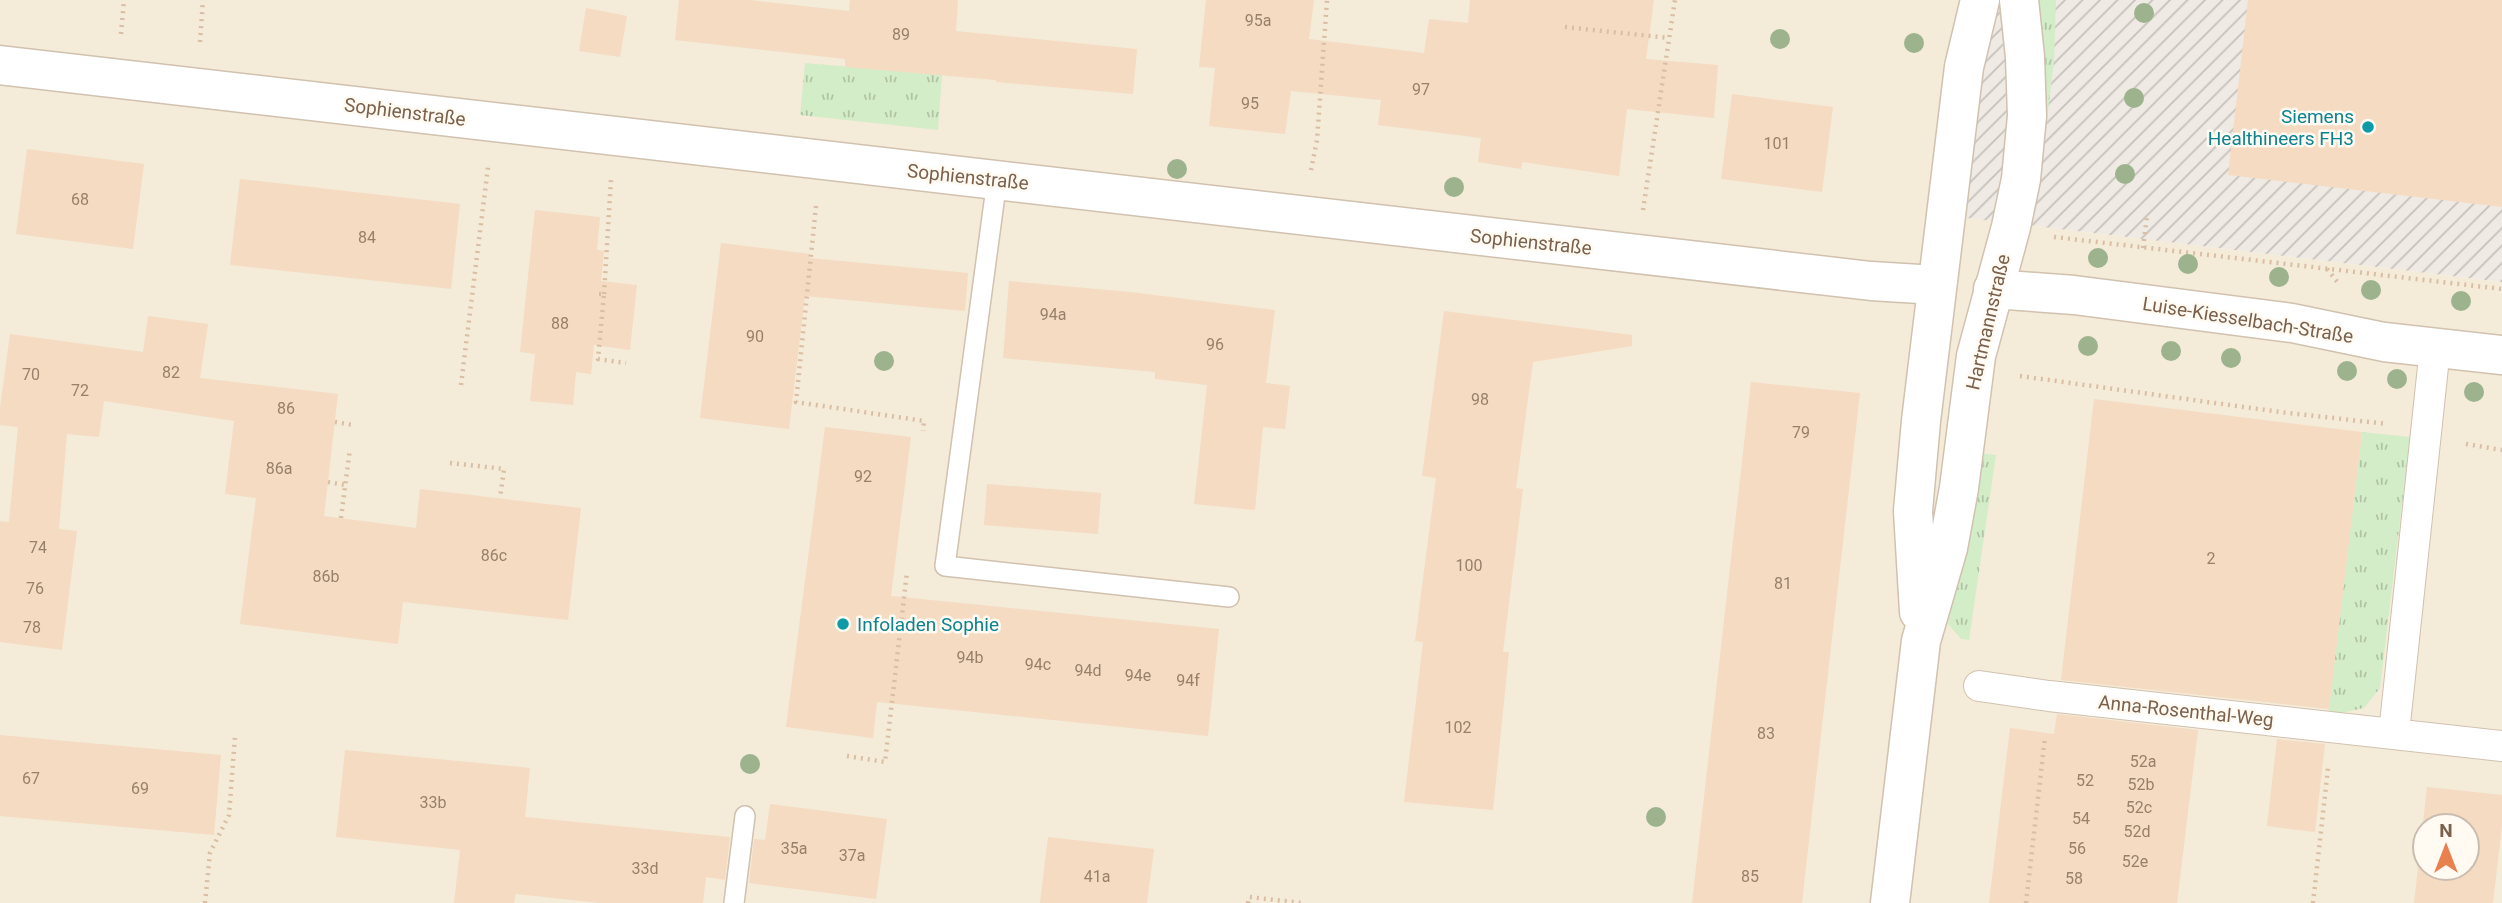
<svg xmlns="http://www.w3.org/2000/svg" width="2502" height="903" viewBox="0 0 2502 903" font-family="Roboto,sans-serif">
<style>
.residential{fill:#f5ebd9;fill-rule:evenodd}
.industrial{fill:url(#industrial-furrows)}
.grass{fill:url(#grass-tufts)}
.building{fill:#f4dbc2;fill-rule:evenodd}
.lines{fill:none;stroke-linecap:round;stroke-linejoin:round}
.service-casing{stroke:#d1c1af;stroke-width:22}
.pedestrian-casing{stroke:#d1c1af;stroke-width:32}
.minor-casing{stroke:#d1c1af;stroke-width:41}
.tertiary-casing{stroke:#d1c1af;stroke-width:41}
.path{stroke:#dabea4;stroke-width:4.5;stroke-dasharray:2 5;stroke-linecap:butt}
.service{stroke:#fff;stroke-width:19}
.pedestrian{stroke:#fff;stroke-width:30}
.minor{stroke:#fff;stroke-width:38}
.tertiary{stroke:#fff;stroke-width:38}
.tree{fill:#9cb38e}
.culture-dot{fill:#0f9aa8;stroke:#fffbf3;stroke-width:2.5}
.labels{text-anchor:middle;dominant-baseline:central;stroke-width:5;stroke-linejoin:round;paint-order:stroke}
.number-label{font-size:16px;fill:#99806a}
.street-label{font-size:19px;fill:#7b614c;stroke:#fffbf3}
.culture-label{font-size:19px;fill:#0d838f;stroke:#fffbf3;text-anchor:end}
</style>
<defs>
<pattern id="industrial-furrows" width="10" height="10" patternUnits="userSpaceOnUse" patternTransform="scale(1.75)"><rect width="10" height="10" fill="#efeae4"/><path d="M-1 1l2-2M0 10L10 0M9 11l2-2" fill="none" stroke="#c7c1bb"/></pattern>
<pattern id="grass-tufts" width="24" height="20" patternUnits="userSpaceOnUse" patternTransform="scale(1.75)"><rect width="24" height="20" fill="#d3edc8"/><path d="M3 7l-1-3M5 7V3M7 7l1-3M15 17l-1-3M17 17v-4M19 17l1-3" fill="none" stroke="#b0c3a5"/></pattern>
</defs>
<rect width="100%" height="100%" fill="#fdf8ec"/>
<path class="residential" d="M0 0H1980L1959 217 2502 282V903H0ZM2425 826H2467V868H2425Z"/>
<path class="industrial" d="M1980 0H2502V282L1958 217Z"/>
<path class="grass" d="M2036 0H2056L2054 61 2048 111H2042Z
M805 63 942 75 938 130 800 115Z
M2362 432 2410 437 2380 688 2364 708 2328 716Z
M1977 453 1996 455 1969 640 1961 639 1948 624Z"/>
<path class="building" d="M679 0H749L849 11 850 0H958L956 31 1137 49 1133 94 996 82V80L845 67V59L675 40Z
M1206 0H1314L1309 39 1424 53 1429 19 1468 23 1470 0H1654L1646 59 1718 65 1714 118 1627 109 1619 176 1522 162 1521 169 1478 162 1481 138 1378 125 1381 100 1291 91 1285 134 1209 126 1215 68 1199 67Z
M2248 0H2502V207L2228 175Z
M586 8 627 16 620 57 579 51Z
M1732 94 1833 107 1822 192 1721 179Z
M27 149 144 164 133 249 16 234Z
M240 179 460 204 451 289 230 265Z
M535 210 600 217 597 250 604 251 601 281 637 285 630 350 594 345 591 374 576 372 573 405 530 401 535 354 520 352Z
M721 243 810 254V258L968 273 965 311 805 296 789 429 700 418Z
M1009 281 1130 292 1275 310 1266 383 1290 386 1285 429 1263 427 1255 510 1194 504 1207 385 1155 379V372L1003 358Z
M1444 311 1632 335V346L1533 362 1516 488 1523 489 1503 652H1509L1493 810 1404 802 1423 642 1415 641 1436 478 1422 476Z
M148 316 208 324 200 378 338 394 324 516 416 528 420 489 581 508 568 620 403 602 398 644 240 624 256 498 225 494 234 421 104 401 99 437 67 434 59 529 77 531 62 650 0 642V521L9 522 18 427 0 425V408L10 334 143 352Z
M1751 382 1860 393 1808 849 1802 903H1692Z
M2094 399 2362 432 2329 709 2061 680Z
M825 427 911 437 891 596 1219 629 1208 736 877 702 873 738 786 727Z
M987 484 1101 493 1098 534 984 525Z
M2057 714 2198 730 2177 903H1989L2010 728 2054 734Z
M0 735 221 755 214 835 0 816Z
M2277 739 2325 744 2315 832 2267 826Z
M345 750 530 768 525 817 730 837 725 880 706 877 703 903H600L516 894 514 903H454L460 850 336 837Z
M2427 787 2502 795V825L2493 903H2414ZM2425 826H2467V868H2425Z
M770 804 887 819 876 899 749 883 754 839 765 840Z
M1048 837 1154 849 1147 903H1040Z"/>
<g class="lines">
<defs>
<path id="service" d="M997 180 945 566 1229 597
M734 903 745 816"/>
<path id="pedestrian" d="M1979 686 2049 696 2502 746
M2394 733 2435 348"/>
<path id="minor" d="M0 65 1871 281 1936 285
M1993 289 2074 295 2292 323 2384 342 2502 355"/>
<path id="tertiary" d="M1919 612 1913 511 1921 421 1964 67 1980 0
M1890 903 1921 641 1948 548 1959 488 1976 356 2011 227 2021 179 2027 116 2025 57 2019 0"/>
</defs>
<use href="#service" class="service-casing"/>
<use href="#pedestrian" class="pedestrian-casing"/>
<use href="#minor" class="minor-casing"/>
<use href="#tertiary" class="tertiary-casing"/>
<path class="path" d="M1565 27 1669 38
M121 34 124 0
M200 42 203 0
M1311 170 1317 140 1327 0
M816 206 796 402 924 421 923 431
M1643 210 1675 0
M2054 237 2502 289
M2143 248 2147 216
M2327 269 2339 284
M599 294H604L598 359 626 363
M604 294 611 179
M2020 376 2280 412 2387 424
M461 385 488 167
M335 422 353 425
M2466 444 2502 450
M450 463 504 469 500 498
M328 482 345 485
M341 518 350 449
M847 756 885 762 907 572
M205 903 210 853 229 815 235 736
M1248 903 1249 897 1302 903
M2026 903 2045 737
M2313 903 2328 768"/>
<use href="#service" class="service"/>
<use href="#pedestrian" class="pedestrian"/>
<use href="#minor" class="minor"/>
<use href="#tertiary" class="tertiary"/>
</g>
<g class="tree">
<circle cx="2144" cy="13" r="10"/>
<circle cx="1780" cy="39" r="10"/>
<circle cx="1914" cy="43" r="10"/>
<circle cx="2134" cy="98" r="10"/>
<circle cx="1177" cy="169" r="10"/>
<circle cx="2125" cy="174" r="10"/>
<circle cx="1454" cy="187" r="10"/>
<circle cx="2098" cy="258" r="10"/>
<circle cx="2188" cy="264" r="10"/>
<circle cx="2279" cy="277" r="10"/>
<circle cx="2371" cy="290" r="10"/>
<circle cx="2461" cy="301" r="10"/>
<circle cx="2088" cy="346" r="10"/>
<circle cx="2171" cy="351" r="10"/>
<circle cx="2231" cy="358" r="10"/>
<circle cx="884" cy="361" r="10"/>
<circle cx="2347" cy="371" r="10"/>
<circle cx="2397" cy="379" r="10"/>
<circle cx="2474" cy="392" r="10"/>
<circle cx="750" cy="764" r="10"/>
<circle cx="1656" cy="817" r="10"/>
</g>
<g class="culture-dot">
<circle cx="2368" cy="127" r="7"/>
<circle cx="843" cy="624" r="7"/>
</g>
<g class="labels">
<g class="number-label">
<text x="1258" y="20">95a</text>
<text x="901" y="34">89</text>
<text x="1421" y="89">97</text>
<text x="1250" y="103">95</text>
<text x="1777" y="143">101</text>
<text x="80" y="199">68</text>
<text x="367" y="237">84</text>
<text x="1053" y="314">94a</text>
<text x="560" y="323">88</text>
<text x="755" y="336">90</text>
<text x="1215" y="344">96</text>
<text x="171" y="372">82</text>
<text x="31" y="374">70</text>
<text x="80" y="390">72</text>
<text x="1480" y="399">98</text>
<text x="286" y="408">86</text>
<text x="1801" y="432">79</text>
<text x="279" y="468">86a</text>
<text x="863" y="476">92</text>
<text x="38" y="547">74</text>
<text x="494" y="555">86c</text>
<text x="2211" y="558">2</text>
<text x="1469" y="565">100</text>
<text x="326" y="576">86b</text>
<text x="1783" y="583">81</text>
<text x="35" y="588">76</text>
<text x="32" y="627">78</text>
<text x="970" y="657">94b</text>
<text x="1038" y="664">94c</text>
<text x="1088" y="670">94d</text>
<text x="1138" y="675">94e</text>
<text x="1188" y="680">94f</text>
<text x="1458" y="727">102</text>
<text x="1766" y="733">83</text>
<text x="2143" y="761">52a</text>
<text x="31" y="778">67</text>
<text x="2085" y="780">52</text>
<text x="2141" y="784">52b</text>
<text x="140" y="788">69</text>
<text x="433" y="802">33b</text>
<text x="2139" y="807">52c</text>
<text x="2081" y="818">54</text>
<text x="2137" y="831">52d</text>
<text x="794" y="848">35a</text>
<text x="2077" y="848">56</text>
<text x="852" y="855">37a</text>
<text x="2135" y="861">52e</text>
<text x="645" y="868">33d</text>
<text x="1097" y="876">41a</text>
<text x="1750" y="876">85</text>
<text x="2074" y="878">58</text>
</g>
<g class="street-label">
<text transform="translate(405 112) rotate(7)">Sophienstraße</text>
<text transform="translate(968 177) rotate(6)">Sophienstraße</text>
<text transform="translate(1531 242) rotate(6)">Sophienstraße</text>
<text transform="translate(2248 320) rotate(9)">Luise-Kiesselbach-Straße</text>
<text transform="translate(1988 322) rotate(-77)">Hartmannstraße</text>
<text transform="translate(2186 711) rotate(6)">Anna-Rosenthal-Weg</text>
</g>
<g class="culture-label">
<text x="2354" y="116">Siemens<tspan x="2354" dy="22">Healthineers FH3</tspan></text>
<text x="857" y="624" text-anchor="start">Infoladen Sophie</text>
</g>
</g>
<g transform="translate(2446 847)"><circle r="33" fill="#fffbf3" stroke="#cabdb0" stroke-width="2"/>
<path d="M0-5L12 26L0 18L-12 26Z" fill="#e9804f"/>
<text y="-10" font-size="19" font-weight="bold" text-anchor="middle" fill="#7b614c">N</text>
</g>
</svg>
